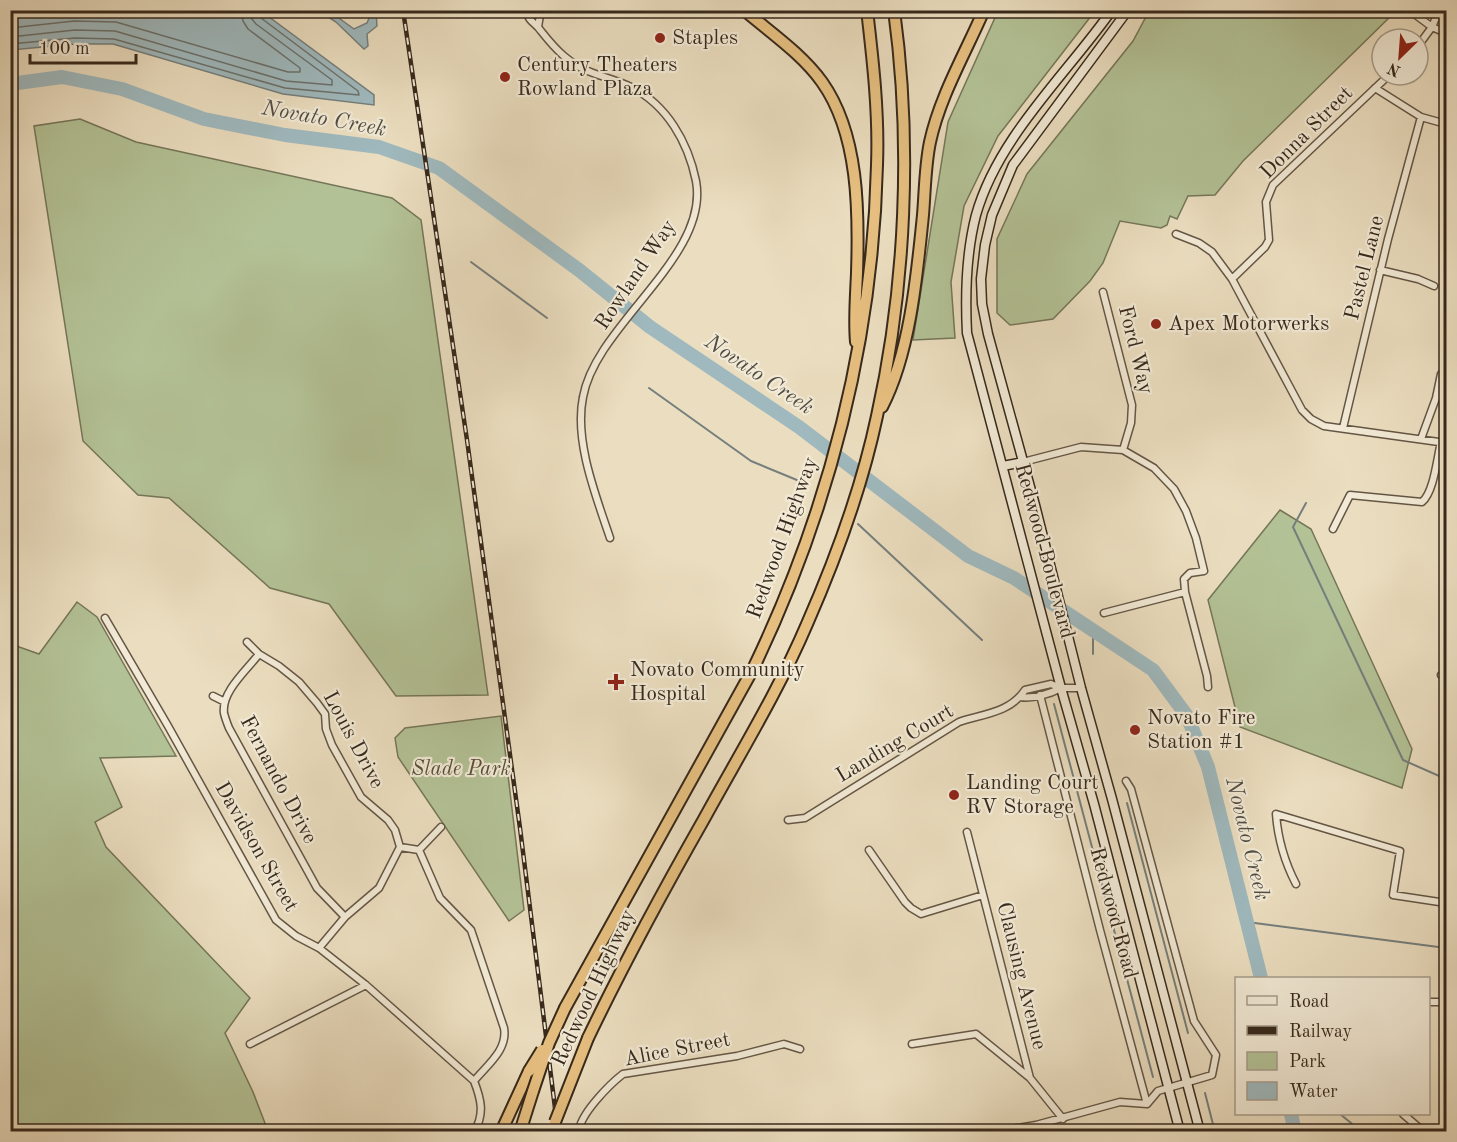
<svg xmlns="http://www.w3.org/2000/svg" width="1457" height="1142" viewBox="0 0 1457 1142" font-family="'Old Standard TT',serif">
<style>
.green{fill:#b3c296;stroke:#757659;stroke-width:1.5}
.water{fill:#9fb9be;stroke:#757f7d;stroke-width:1.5}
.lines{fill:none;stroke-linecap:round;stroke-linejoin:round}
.shore{stroke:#6b716d;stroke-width:1.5}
.stream{stroke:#757f7d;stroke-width:2}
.river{stroke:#9fb9be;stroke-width:14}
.street-casing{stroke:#645645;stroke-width:9}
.secondary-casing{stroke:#37291c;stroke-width:11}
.highway-casing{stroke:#37291c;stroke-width:14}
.street{stroke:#f2ead6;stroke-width:6}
.secondary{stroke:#f2ead6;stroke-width:8}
.highway{stroke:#e6bf80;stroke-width:10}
.rail-casing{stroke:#37291c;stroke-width:4.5}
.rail{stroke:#f2ead6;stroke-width:2;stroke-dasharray:7;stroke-linecap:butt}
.highway-bridge-casing{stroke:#37291c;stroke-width:14;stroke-linecap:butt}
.highway-bridge{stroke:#e6bf80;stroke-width:10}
.poi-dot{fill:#8f2418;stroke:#f2ead6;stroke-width:2}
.labels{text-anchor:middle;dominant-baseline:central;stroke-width:4.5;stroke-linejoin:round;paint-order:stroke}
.poi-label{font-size:21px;fill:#37291c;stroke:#f2ead6;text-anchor:start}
.street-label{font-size:21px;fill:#37291c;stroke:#f2ead6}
.park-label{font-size:21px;font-style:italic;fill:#564f3a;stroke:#f2ead6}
.water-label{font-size:22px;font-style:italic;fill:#514d44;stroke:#f2ead6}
</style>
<rect width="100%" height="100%" fill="#ebdec0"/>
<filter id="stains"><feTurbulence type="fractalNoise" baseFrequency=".00333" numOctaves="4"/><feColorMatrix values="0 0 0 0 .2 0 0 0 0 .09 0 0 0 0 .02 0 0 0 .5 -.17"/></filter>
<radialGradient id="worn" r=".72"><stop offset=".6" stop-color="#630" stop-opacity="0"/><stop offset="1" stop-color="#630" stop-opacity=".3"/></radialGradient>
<path class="green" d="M998 11H1095L998 136 964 206 951 282 955 338 913 340 948 122Z
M1149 11H1396L1243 161 1215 195 1188 196 1177 219 1170 216 1167 225 1161 228 1120 221 1103 263 1090 281 1053 319 1010 325 997 313V239L1027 174 1133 41Z
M80 119 136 142 392 198 421 220 488 695 396 696 329 604 270 588 169 498 138 495 83 441 34 126Z
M1280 510 1311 529 1412 749 1402 788 1240 727 1208 600Z
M77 602 97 617 176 756 100 758 122 807 95 822 106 847 250 998 225 1033 253 1092 268 1131H11V644L39 654Z
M501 716 524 910 509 921 398 757 395 738 405 728Z"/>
<path class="water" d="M10 11H261L374 95V105L283 94 113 44H75L11 50Z
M319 11H329L354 29 367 23 372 11H376L377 26 367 34 368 46 364 49 336 22Z"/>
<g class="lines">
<path class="shore" d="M10 28 74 21 116 22 288 72H300V68L248 29 243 21 241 10
M10 37 75 30 115 31 286 81 332 85V80L256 24 251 18 250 10
M10 44 75 38 114 39 285 88 359 95 358 91 261 18 258 10"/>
<path class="stream" d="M471 262 547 318
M649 388 751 461 809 485
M1306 503 1293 527 1403 760 1446 779
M858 524 982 640
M1093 630V654
M1054 704 1153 1077
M1127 803 1188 1033
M1247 922 1446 948
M1205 1093 1215 1132
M1340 1114 1362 1132"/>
<path class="river" d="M10 84 62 77 122 89 204 119 285 135 379 147 439 168 579 270 650 327 799 427 968 556 1014 578 1153 670 1187 716 1208 767 1261 978
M1291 1114 1295 1132"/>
<defs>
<path id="street" d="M526 10C529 23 535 22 541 31 556 50 570 65 593 73 606 78 619 81 631 87 667 105 688 142 696 181 710 257 596 324 583 397 574 441 596 496 610 538
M1409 10 1432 27 1446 33
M538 27 540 15 538 10
M1418 46 1432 27 1439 10
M1375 88 1421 117 1446 124
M1176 234 1199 243 1212 252 1232 279 1302 410 1311 419 1324 426 1446 443
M1380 270 1418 279 1434 286
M1232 279 1265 247 1269 240 1266 202 1273 185 1389 75
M1103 292 1132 405 1131 423 1123 450
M1343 428 1388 239 1421 117
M1421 439 1436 398 1441 374
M1023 462 1081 447 1123 450 1154 468 1174 489 1186 511 1196 538 1204 571 1190 573 1184 579 1185 592 1207 676 1208 687
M1333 529 1350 495 1422 502C1434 492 1437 458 1441 442
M1104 613 1185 592
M105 618 168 726 276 920 296 936 319 948 366 985 474 1081C481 1099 485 1114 474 1132
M247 642 259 654 279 666 299 682 317 703 325 714 326 729 332 745 361 797 388 820 395 830 400 847 379 888 345 917 319 948
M259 654C247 670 221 692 224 713 225 718 227 723 229 728L317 888 345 917
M1441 675 1446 676
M1040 695 1100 930 1147 1104
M213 696 225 702
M1020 697C1033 699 1050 694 1061 688
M788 820 805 818 959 722C982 714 1010 713 1025 690L1051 684 1061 688H1081
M967 832 1030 1078 1063 1119
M400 847 419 850 440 898 471 930 504 1028C508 1050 487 1065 474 1081
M419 850 441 827
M869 850 905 902 911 908 921 914 983 895
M1296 884C1284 861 1278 840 1276 814L1400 851 1393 895 1446 903
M1428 1002H1446
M250 1044 366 985
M912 1044 976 1034 1030 1078
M1403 1114 1424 1132
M579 1132C579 1115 610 1084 623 1074L737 1056 784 1044 800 1049
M992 1132 1036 1125 1120 1102 1147 1104 1158 1091 1212 1075 1216 1055 1194 1021 1131 789 1126 781"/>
<path id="secondary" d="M1112 10C1066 75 998 137 976 215 966 253 965 293 967 333L1061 688 1094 804 1180 1132
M1128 10 1013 165 992 215 985 245 981 279 982 304 988 334 1035 505 1081 688 1112 799 1200 1132
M1003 466 1023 462"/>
<path id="highway" d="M744 10C771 33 802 54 822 82 859 134 859 212 857 273 856 297 854 319 856 342
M882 407C910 353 917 275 923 215 925 191 925 166 930 142 940 96 965 54 984 10
M565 1008 753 669C829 511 873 340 877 165 879 114 873 61 867 10
M588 1038C624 963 663 891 704 819 739 755 778 692 807 624 836 558 862 487 877 416 906 286 912 142 894 10
M501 1132 529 1071
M520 1132 533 1091"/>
</defs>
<use href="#street" class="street-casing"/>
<use href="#secondary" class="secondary-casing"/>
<use href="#highway" class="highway-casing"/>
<use href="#street" class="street"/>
<use href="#secondary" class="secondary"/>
<use href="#highway" class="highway"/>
<defs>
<path id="rail" d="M403 10 467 440 520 828 558 1132"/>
</defs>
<use href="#rail" class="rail-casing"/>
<use href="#rail" class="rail"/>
<defs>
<path id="highway-bridge" d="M529 1071 542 1050
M533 1091 549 1043 565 1008
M555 1122 588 1038"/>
</defs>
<use href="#highway-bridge" class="highway-bridge-casing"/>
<use href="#highway-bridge" class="highway-bridge"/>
</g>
<g class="poi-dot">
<circle cx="660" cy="38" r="6"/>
<circle cx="505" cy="77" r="6"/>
<circle cx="1156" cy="324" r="6"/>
<path d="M613 673h6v6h6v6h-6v6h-6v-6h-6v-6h6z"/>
<circle cx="1135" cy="730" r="6"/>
<circle cx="954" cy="795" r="6"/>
</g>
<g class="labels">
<g class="poi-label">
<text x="672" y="38">Staples</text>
<text x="517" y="65">Century Theaters<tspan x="517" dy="24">Rowland Plaza</tspan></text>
<text x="1168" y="324">Apex Motorwerks</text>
<text x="630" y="670">Novato Community<tspan x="630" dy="24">Hospital</tspan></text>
<text x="1147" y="718">Novato Fire<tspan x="1147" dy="24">Station #1</tspan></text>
<text x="966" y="783">Landing Court<tspan x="966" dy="24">RV Storage</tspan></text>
</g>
<g class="street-label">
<text transform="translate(1307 133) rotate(-45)">Donna Street</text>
<text transform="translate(1365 268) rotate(-76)">Pastel Lane</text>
<text transform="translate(636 275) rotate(-56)">Rowland Way</text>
<text transform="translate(1135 350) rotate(76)">Ford Way</text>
<text transform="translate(783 538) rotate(-70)">Redwood Highway</text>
<text transform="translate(1044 551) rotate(75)">Redwood Boulevard</text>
<text transform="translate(353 740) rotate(62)">Louis Drive</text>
<text transform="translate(895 744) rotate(-31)">Landing Court</text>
<text transform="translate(278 780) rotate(62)">Fernando Drive</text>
<text transform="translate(256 847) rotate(60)">Davidson Street</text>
<text transform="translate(1113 913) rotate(75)">Redwood Road</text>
<text transform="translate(1021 976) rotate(76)">Clausing Avenue</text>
<text transform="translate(594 988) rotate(-65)">Redwood Highway</text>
<text transform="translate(677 1050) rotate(-11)">Alice Street</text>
</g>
<g class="park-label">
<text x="461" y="769">Slade Park</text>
</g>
<g class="water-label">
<text transform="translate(324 119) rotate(10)">Novato Creek</text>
<text transform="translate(759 375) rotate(34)">Novato Creek</text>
<text transform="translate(1247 839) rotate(76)">Novato Creek</text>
</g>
</g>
<rect width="1457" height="1142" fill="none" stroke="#ebdec0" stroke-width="36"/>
<rect x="12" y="12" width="1433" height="1118" fill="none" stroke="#37291c" stroke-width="3"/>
<rect x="18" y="18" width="1421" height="1106" fill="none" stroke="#37291c" stroke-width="1.5"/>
<rect x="1235" y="977" width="195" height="138" fill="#f2ead6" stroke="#a79d8c" stroke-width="1.5"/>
<rect x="1247" y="996" width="30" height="9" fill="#f2ead6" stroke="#a79d8c" stroke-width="1.5"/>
<text x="1289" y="1007" font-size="18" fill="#37291c">Road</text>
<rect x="1247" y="1026" width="30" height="9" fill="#37291c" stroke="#a79d8c" stroke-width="1.5"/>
<text x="1289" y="1037" font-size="18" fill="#37291c">Railway</text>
<rect x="1247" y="1052" width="30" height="18" fill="#b3c296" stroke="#a79d8c" stroke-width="1.5"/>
<text x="1289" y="1067" font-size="18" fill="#37291c">Park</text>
<rect x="1247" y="1082" width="30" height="18" fill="#9fb9be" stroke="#a79d8c" stroke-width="1.5"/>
<text x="1289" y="1097" font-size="18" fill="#37291c">Water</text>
<g transform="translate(1400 57) rotate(205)"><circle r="28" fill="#f2ead6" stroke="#a79d8c" stroke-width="1.5"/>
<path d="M0-4.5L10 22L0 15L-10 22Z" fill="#8f2418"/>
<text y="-9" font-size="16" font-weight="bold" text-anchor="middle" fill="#37291c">N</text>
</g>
<path d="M30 54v9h106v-9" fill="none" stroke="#37291c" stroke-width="3"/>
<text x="39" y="54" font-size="18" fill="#37291c" stroke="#f2ead6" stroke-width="4.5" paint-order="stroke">100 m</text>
<rect width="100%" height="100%" filter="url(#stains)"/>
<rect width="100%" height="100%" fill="url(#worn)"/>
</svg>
